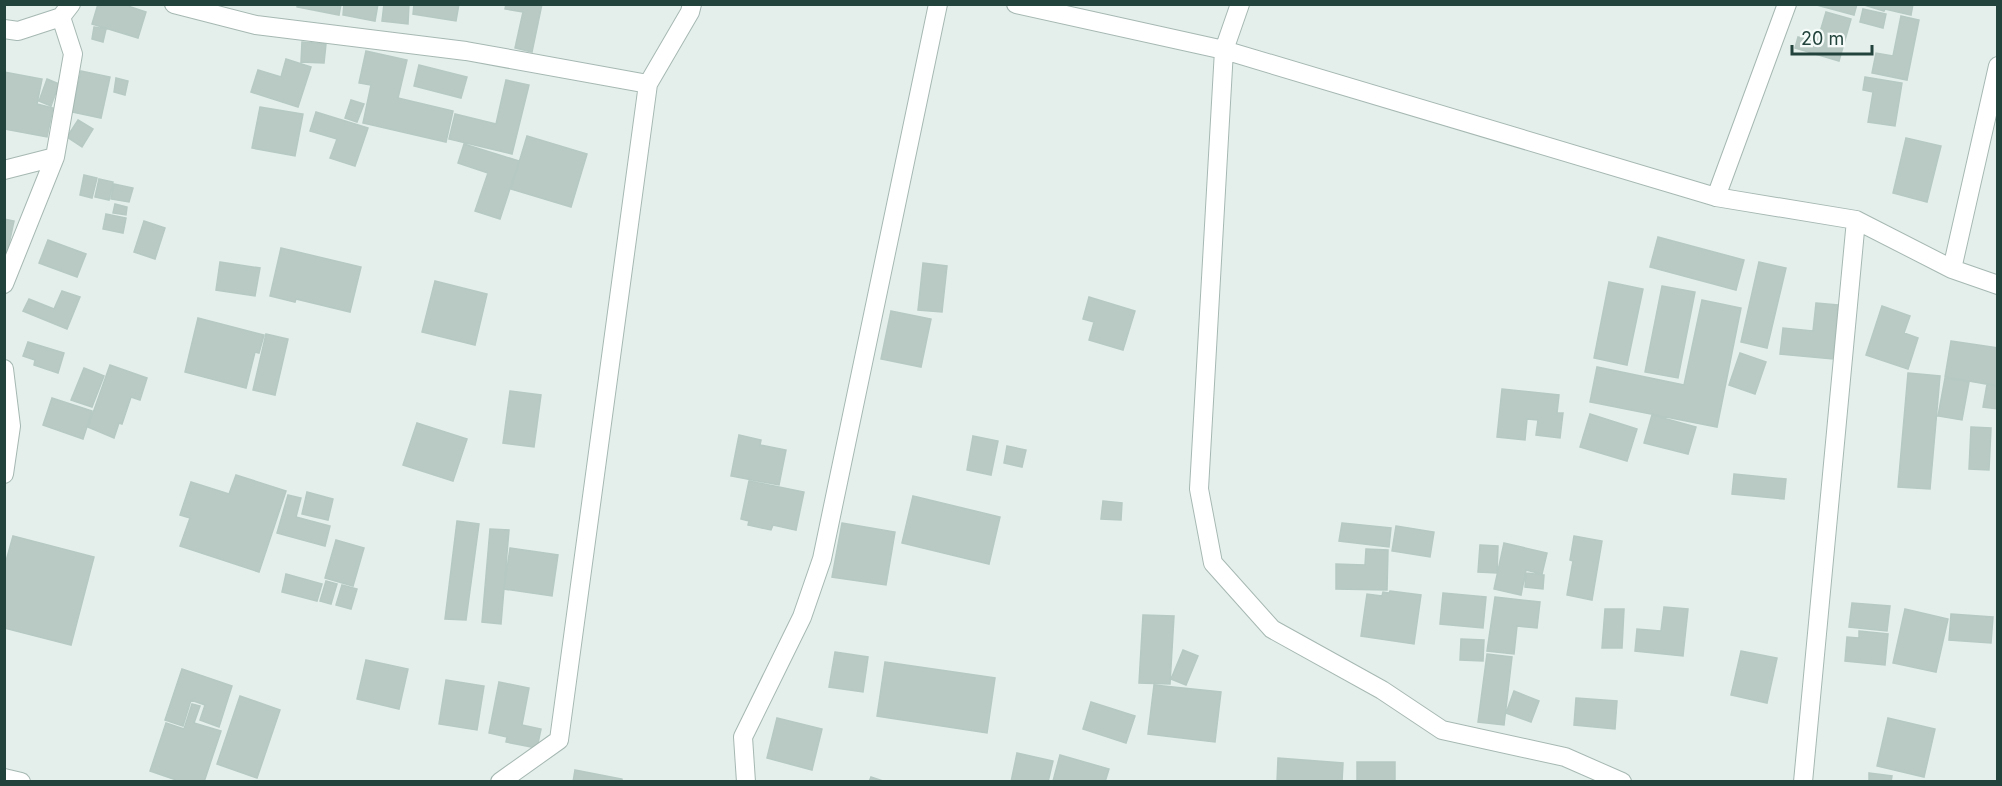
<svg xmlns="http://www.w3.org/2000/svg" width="2002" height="786" viewBox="0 0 2002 786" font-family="Inter,sans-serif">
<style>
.building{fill:#b9cac4;stroke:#b6c9c2;stroke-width:1.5}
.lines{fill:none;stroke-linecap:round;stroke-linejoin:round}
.minor-casing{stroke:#a6b8b3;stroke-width:20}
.minor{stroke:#fff;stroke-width:18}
</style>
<rect width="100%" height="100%" fill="#e4efeb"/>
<path class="building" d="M98 4H122L146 12 138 38 92 24Z
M297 4H341L339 15 297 7Z
M344 4H378L375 21 343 15Z
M384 4H409L408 24 382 21Z
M414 4H459L456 21 413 14Z
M506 4H542L532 52 515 48 523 12 505 9Z
M1813 4H1857L1854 15Z
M1861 4H1913L1911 15 1885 9 1884 11Z
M1863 9 1886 14 1883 28 1860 22Z
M1826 12 1851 19 1839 61 1795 48 1798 37 1817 42Z
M1901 16 1919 20 1907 80 1872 73 1876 53 1893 56Z
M94 27 106 29 103 42 92 39Z
M302 42 326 44 324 63 301 62Z
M366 51 407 60 398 98 453 111 446 142 363 123 371 85 359 83Z
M286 59 311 67 298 107 251 92 258 70 281 77Z
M419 65 467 77 461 98 414 86Z
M81 71 110 77 101 118 72 112Z
M4 72 42 79 37 104 53 108 47 137 4 129Z
M1865 77 1902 83 1895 126 1868 122 1873 92 1863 90Z
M116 78 128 81 125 95 114 92Z
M47 79 59 84 51 106 39 101Z
M506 80 529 85 512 154 449 139 455 114 496 124Z
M351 100 364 104 357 122 345 118Z
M260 107 303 114 295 156 252 148Z
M316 112 368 128 355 166 330 158 337 139 310 131Z
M78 120 93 129 82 147 67 137Z
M527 136 587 154 571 207 511 189Z
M1906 138 1941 146 1927 202 1893 193Z
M464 144 519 161 500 219 475 211 488 173 458 163Z
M84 175 97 178 92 198 80 195Z
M99 179 113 182 109 200 95 197Z
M114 184 133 188 129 202 111 199Z
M115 204 127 207 126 215 113 213Z
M106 214 126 218 123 233 103 229Z
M4 219 14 221 4 267Z
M144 221 165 228 155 259 134 252Z
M1658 237 1744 260 1736 290 1650 267Z
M48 240 86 254 77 277 39 263Z
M281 248 361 267 350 312 296 299 295 302 270 296Z
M220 262 260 268 255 296 216 290Z
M1759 262 1786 268 1767 348 1741 342Z
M923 263 947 266 942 312 918 310Z
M435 281 487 294 475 345 422 332Z
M1609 282 1643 289 1627 365 1594 358Z
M1662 286 1695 292 1678 378 1645 372Z
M62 291 80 297 67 329 23 311 29 299 54 309Z
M1089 297 1135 311 1123 350 1089 340 1094 322 1083 319Z
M1702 300 1741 308 1717 427 1590 402 1597 367 1684 385Z
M1816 303 1838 305 1833 359 1780 354 1783 328 1813 331Z
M1882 306 1910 316 1904 333 1918 338 1908 369 1866 355Z
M891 311 931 319 921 367 881 359Z
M198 318 264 335 259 353 255 352 246 388 185 372Z
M266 334 288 339 275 395 253 390Z
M1951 341 1998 348V386L1945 377Z
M28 342 64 353 58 373 34 365 35 360 23 356Z
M1740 353 1766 362 1755 394 1729 385Z
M110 365 147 378 140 400 131 397 122 424 119 423 114 438 88 427Z
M84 368 104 376 92 407 71 400Z
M1908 373 1940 376 1930 489 1898 487Z
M1945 378 1969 382 1962 420 1938 416Z
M1987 384 1998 386V409L1983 407Z
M1502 389 1559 395 1557 413H1563L1560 438 1536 435 1538 420 1527 419 1525 440 1497 437Z
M510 391 541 395 534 447 503 443Z
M52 398 92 411 83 439 43 425Z
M1590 414 1637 429 1627 461 1580 447Z
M1652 415 1696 427 1688 454 1644 443Z
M417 423 467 439 453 481 403 465Z
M1971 427 1991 428 1989 470 1969 469Z
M739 435 761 440 760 445 786 450 779 485 731 476Z
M973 436 998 441 991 475 967 470Z
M1007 446 1026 450 1022 467 1004 463Z
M1734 474 1786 479 1784 499 1732 494Z
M236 475 286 491 259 572 180 546 190 518 180 515 191 482 229 494Z
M749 481 804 492 796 530 773 525 771 530 748 525 749 521 741 519Z
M307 492 333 499 328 520 302 514Z
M288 495 301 498 296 517 330 526 325 546 277 533Z
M913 496 1000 517 989 564 902 543Z
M1103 501 1122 503 1121 520 1101 519Z
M457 521 479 524 466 620 445 619Z
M842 523 895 532 886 585 832 577Z
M1342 523 1391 528 1389 547 1339 541Z
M1396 526 1434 532 1430 557 1392 551Z
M490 529 509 530 501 624 482 622Z
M13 536 94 557 71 645 4 628V568Z
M1574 536 1602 541 1592 600 1567 595 1573 561 1570 560Z
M336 540 364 548 353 586 325 578Z
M1504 543 1547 553 1542 574 1526 570 1521 595 1494 589Z
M1480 545 1498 546 1497 573 1478 572Z
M510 548 558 555 552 596 504 589Z
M1366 549 1388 550 1387 590 1336 589V564L1365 565Z
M1526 573 1544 575 1543 589 1525 587Z
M286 574 322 584 317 601 282 592Z
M326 581 337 584 331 604 320 601Z
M342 585 357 589 351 609 336 605Z
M1390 591 1421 595 1414 644 1361 636 1367 594 1382 596 1383 592 1389 593Z
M1443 593 1486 597 1483 628 1440 624Z
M1495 597 1540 602 1537 628 1517 626 1514 654 1487 651Z
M1852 603 1890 606 1887 631 1849 627Z
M1664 607 1688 609 1683 656 1635 651 1637 629 1661 631Z
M1605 609H1624L1622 648H1602Z
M1905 609 1948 619 1936 672 1893 663Z
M1951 614 1993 617 1991 643 1949 640Z
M1143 615 1174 616 1170 684 1139 683Z
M1859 631 1888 634 1885 665 1845 661 1847 637 1859 638Z
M1461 639 1484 640 1483 661 1460 660Z
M1183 650 1198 656 1186 685 1171 679Z
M1741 651 1777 658 1767 703 1731 695Z
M835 652 868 657 863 692 829 687Z
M1487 654 1512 657 1504 725 1478 722Z
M366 660 408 669 399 709 357 699Z
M885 662 995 678 987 733 877 716Z
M182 669 232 686 219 727 200 720 205 705 191 700 183 726 165 720Z
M446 680 484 686 477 730 439 724Z
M499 682 529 688 522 725 541 729 537 748 506 742 507 737 489 733Z
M1154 685 1221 692 1215 742 1148 734Z
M1514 691 1539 701 1531 722 1506 713Z
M240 696 280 710 257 778 217 764Z
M1576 698 1617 701 1615 729 1574 725Z
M1091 702 1135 716 1126 743 1083 729Z
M192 704 200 706 194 723 221 731 204 782H182L150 771 166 723 184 729Z
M777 718 822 729 812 770 767 758Z
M1888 718 1935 729 1924 777 1877 766Z
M1017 753 1053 761 1048 782H1011Z
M1060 755 1109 769 1105 782 1053 781Z
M1278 758 1343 763 1342 782H1277Z
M1357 762H1395V782H1357Z
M575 770 622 779V782H573Z
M1869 773 1892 776 1891 782H1869Z
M871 777 886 782H869Z"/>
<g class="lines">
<defs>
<path id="minor" d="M174 4 256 25 466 51 648 84
M1016 4 1224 50 1716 197 1856 220 1952 269 1998 285
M1240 4 1224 50 1199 489 1213 563 1272 629 1382 690 1442 730 1565 757 1622 782
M4 29 18 31 61 17 71 4
M4 170 55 157 73 54 61 17
M1716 197 1787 4
M1952 269 1998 66
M4 284 55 157
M4 369 11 426 4 474
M4 778 21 782
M500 782 559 740 648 84 690 12 692 4
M746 782 743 737 802 617 822 559 938 4
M1803 782 1856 220"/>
</defs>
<use href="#minor" class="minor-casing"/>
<use href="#minor" class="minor"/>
</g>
<rect width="2002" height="786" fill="none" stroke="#21433b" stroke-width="12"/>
<path d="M1792 45v9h80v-9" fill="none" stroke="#21433b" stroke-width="3"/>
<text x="1801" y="45" font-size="18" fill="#21433b" stroke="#f5fbf8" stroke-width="4.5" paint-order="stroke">20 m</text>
</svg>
